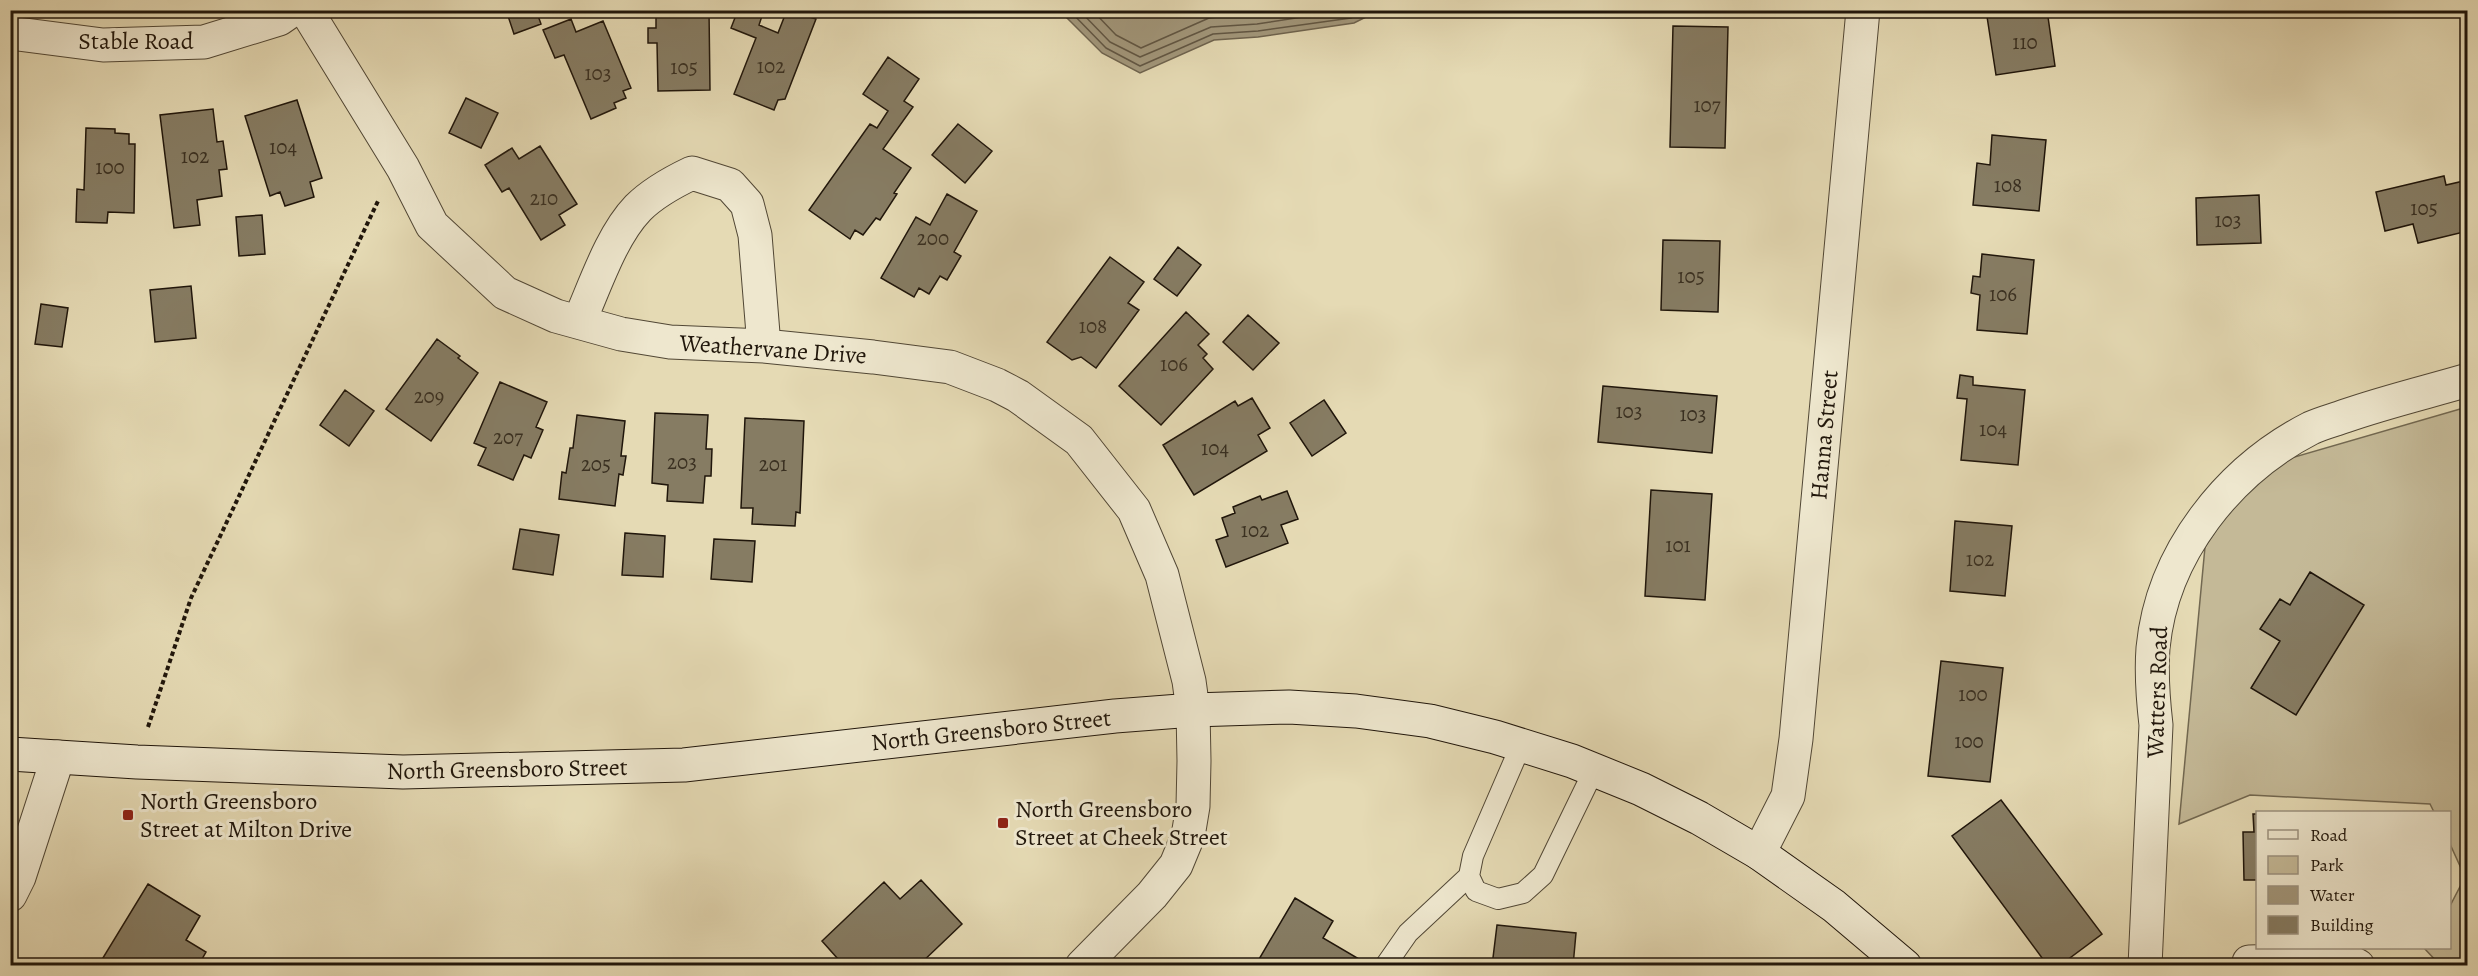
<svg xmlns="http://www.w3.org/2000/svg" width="2478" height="976" viewBox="0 0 2478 976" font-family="Alegreya,serif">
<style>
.green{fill:#c4b997;stroke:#726851;stroke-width:1.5}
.water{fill:#a2977b;stroke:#6e634e;stroke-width:1.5}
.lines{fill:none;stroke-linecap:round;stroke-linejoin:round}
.shore{stroke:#615643;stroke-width:1.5}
.building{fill:#867c63;stroke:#20160b;stroke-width:1.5}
.lane-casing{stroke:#514735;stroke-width:22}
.street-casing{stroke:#514735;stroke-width:35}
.secondary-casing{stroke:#20160b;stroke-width:35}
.path{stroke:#20160b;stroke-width:4;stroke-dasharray:4.5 3;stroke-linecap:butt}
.lane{stroke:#eee7ce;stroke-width:20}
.street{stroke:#eee7ce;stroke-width:33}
.secondary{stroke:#eee7ce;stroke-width:33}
.poi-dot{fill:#8f2418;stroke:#eee7ce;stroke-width:2}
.labels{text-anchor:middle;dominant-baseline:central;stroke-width:6;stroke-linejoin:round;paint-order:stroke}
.number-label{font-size:21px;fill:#3a3021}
.street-label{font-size:24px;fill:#20160b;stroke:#eee7ce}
.poi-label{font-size:24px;fill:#20160b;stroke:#eee7ce;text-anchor:start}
</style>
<rect width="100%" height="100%" fill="#e5dab4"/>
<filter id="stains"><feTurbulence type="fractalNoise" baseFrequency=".00333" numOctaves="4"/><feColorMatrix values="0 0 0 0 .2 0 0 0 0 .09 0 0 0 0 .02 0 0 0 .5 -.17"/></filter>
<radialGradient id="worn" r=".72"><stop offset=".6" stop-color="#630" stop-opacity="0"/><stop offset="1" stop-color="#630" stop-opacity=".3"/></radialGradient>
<path class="green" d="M2467 407V965H2440L2424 948H2450V906L2465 877 2450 844V812H2434L2430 804 2250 795 2179 824 2205 547 2257 468Z"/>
<path class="water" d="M1060 11H1378L1354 23 1258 37 1214 40 1140 73 1102 53Z"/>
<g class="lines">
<path class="shore" d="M1069 10 1106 48 1140 66 1213 34 1258 31 1351 18 1365 10
M1079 10 1110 42 1140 57 1211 27 1257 24 1348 10
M1092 10 1116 35 1141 48 1209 18 1284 10"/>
</g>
<path class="building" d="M506 10H536L541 24 514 34Z
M668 10H709L710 90 658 91 657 43H648V28H656V16H669Z
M738 10H764L759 25 778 33 787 10 816 19 785 99 778 100 774 110 734 94 756 38 731 28Z
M1986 10H2047L2055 66 1996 75Z
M571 19 576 32 603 21 631 88 623 91 626 98 614 103 616 108 591 119 564 55 555 58 543 30Z
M1673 26 1728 27 1725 148 1670 147Z
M888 57 919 79 904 101 913 107 883 149 911 168 894 193 897 194 880 220 876 218 863 235 855 230 850 239 809 210 870 124 877 128 888 111 863 94Z
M466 98 498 113 481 148 449 133Z
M297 100 322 178 310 182 314 197 285 206 280 192 270 196 245 116Z
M213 109 217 142 223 141 227 169 219 170 222 196 197 200 200 225 174 228 160 115Z
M958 124 992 151 965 183 932 155Z
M86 128 115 129V133L129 134V144H135L134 213 108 212 107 223 76 222 77 189 84 190Z
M1992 135 2046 140 2039 211 1973 205 1977 163 1990 165Z
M540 146 577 204 559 215 565 225 541 240 509 188 502 192 485 165 512 148 519 159Z
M2444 176 2446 185 2468 180V231L2418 243 2413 224 2385 231 2376 192Z
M947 194 977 211 954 252 961 256 947 280 940 276 929 294 919 288 914 297 881 278 916 217 930 225Z
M2259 195 2261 243 2197 245 2196 198Z
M262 215 265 254 239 256 236 217Z
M1663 240 1720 241 1718 312 1661 310Z
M1178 247 1201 265 1177 296 1154 279Z
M1982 254 2034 260 2027 334 1977 330 1980 295 1971 293 1973 276 1980 277Z
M1110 257 1144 282 1128 303 1139 310 1096 368 1081 357 1072 360 1047 342Z
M191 286 196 338 155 342 150 290Z
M41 304 68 308 62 347 35 344Z
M1186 312 1209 334 1198 345 1207 354 1203 358 1213 369 1161 425 1119 386Z
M1248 315 1279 343 1253 370 1223 342Z
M437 339 460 356 458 358 478 373 431 441 386 409Z
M1960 375 1973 377V385L2025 390 2018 465 1961 460 1967 399 1957 398Z
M500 382 547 402 536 427 543 430 531 458 524 455 513 480 478 465 486 448 474 443Z
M1603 386 1717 396 1712 453 1598 442Z
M345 390 374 411 349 446 320 425Z
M1252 398 1270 428 1258 435 1267 451 1194 495 1163 445 1235 401 1238 406Z
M1324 400 1346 433 1312 456 1290 423Z
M655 413 708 415 706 449H712L711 476H705L703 503 667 501 668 485 652 483Z
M577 415 625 421 621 456H626L623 475 619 474 615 506 559 499 562 472 566 473 570 448H573Z
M745 418 804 421 800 513 796 512 795 526 752 524 753 508H741Z
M1651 490 1712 494 1705 600 1645 596Z
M1287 491 1298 519 1281 525 1288 543 1226 567 1216 540 1228 536 1222 518 1235 513 1233 507 1260 496 1262 500Z
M1955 521 2012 526 2005 596 1950 591Z
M520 529 559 535 553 575 513 569Z
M625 533 665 536 663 577 622 575Z
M714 539 755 541 752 582 711 579Z
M2310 572 2364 605 2296 715 2251 688 2280 641 2260 629 2280 599 2290 605Z
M1941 661 2003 668 1990 782 1928 776Z
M2001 800 2102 934 2059 966H2048L1952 836Z
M2253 814H2258V880H2244L2243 832H2254Z
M921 880 962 924 918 966H831L838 959 822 941 884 882 900 899Z
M148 884 200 916 186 940 206 952 198 966H98Z
M1295 898 1333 921 1323 938 1359 959 1355 966H1255Z
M1497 925 1576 933 1573 966H1492Z"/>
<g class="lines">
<defs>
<path id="lane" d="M1521 745 1473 856 1469 876 1476 891 1498 899 1523 893 1543 875 1594 770
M1385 966 1408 933 1469 876"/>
<path id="street" d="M306 10 403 168 432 225 505 293 556 316 621 334 670 342 764 346 873 357 950 367 997 385 1018 396 1079 440 1134 510 1162 575 1189 681 1193 710 1194 761 1193 806 1188 836 1176 865 1152 895 1082 966
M10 33 103 45 204 42 279 19 292 10
M579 322C595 286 611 236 638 208 653 193 673 182 692 173L730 185 747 204 755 235 764 346
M1759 853 1788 796 1796 739 1863 10
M10 895 19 877 58 757
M2249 962 2345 959 2358 966
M2145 966 2156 725C2153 699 2151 674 2153 648 2162 553 2229 470 2311 428 2322 423 2334 420 2345 416 2385 402 2427 392 2468 380"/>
<path id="secondary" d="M10 754 137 762 403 772 684 765 1115 716 1193 710 1289 707 1356 711 1430 721 1495 737 1572 761 1641 789 1699 818 1759 853 1834 906 1905 966"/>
</defs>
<use href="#lane" class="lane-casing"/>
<use href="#street" class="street-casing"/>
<use href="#secondary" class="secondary-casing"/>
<path class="path" d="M148 727 191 598 378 201"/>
<use href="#lane" class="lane"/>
<use href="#street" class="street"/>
<use href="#secondary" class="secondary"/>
</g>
<g class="poi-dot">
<rect x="122" y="809" width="12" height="12" rx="3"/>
<rect x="997" y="817" width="12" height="12" rx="3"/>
</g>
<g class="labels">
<g class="number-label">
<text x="2025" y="42">110</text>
<text x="771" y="66">102</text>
<text x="684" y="67">105</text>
<text x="598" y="73">103</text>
<text x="1707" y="105">107</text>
<text x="283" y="147">104</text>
<text x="195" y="156">102</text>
<text x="110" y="167">100</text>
<text x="2008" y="185">108</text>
<text x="544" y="198">210</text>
<text x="2424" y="208">105</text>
<text x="2228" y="220">103</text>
<text x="933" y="238">200</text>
<text x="1691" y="276">105</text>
<text x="2003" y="294">106</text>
<text x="1093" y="326">108</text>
<text x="1174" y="364">106</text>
<text x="429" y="396">209</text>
<text x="1629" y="411">103</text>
<text x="1693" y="414">103</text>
<text x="1993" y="429">104</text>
<text x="508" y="437">207</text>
<text x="1215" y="448">104</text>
<text x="682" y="462">203</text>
<text x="596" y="464">205</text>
<text x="773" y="464">201</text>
<text x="1255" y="530">102</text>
<text x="1678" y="545">101</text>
<text x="1980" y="559">102</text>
<text x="1973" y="694">100</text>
<text x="1969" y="741">100</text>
</g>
<g class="street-label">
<text x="136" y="41">Stable Road</text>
<text transform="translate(773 349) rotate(4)">Weathervane Drive</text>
<text transform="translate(1824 435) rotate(-85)">Hanna Street</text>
<text transform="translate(2157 692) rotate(-88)">Watters Road</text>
<text transform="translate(991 730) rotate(-6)">North Greensboro Street</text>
<text transform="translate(507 769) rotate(-1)">North Greensboro Street</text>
</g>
<g class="poi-label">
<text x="140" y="801">North Greensboro<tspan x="140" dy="28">Street at Milton Drive</tspan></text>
<text x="1015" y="809">North Greensboro<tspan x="1015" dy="28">Street at Cheek Street</tspan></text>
</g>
</g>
<rect width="2478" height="976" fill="none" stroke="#e5dab4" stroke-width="36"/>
<rect x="12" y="12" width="2454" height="952" fill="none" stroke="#20160b" stroke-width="3"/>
<rect x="18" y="18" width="2442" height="940" fill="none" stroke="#20160b" stroke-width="1.5"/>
<rect x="2256" y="811" width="195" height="138" fill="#eee7ce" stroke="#9c9380" stroke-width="1.5"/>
<rect x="2268" y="830" width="30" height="9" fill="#eee7ce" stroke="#9c9380" stroke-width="1.5"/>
<text x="2310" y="841" font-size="18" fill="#20160b">Road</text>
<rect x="2268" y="856" width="30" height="18" fill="#c4b997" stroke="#9c9380" stroke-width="1.5"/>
<text x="2310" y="871" font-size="18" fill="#20160b">Park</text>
<rect x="2268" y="886" width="30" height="18" fill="#a2977b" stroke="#9c9380" stroke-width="1.5"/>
<text x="2310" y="901" font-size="18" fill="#20160b">Water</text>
<rect x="2268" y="916" width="30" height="18" fill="#867c63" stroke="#9c9380" stroke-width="1.5"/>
<text x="2310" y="931" font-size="18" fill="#20160b">Building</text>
<rect width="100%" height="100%" filter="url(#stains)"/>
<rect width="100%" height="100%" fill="url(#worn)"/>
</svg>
